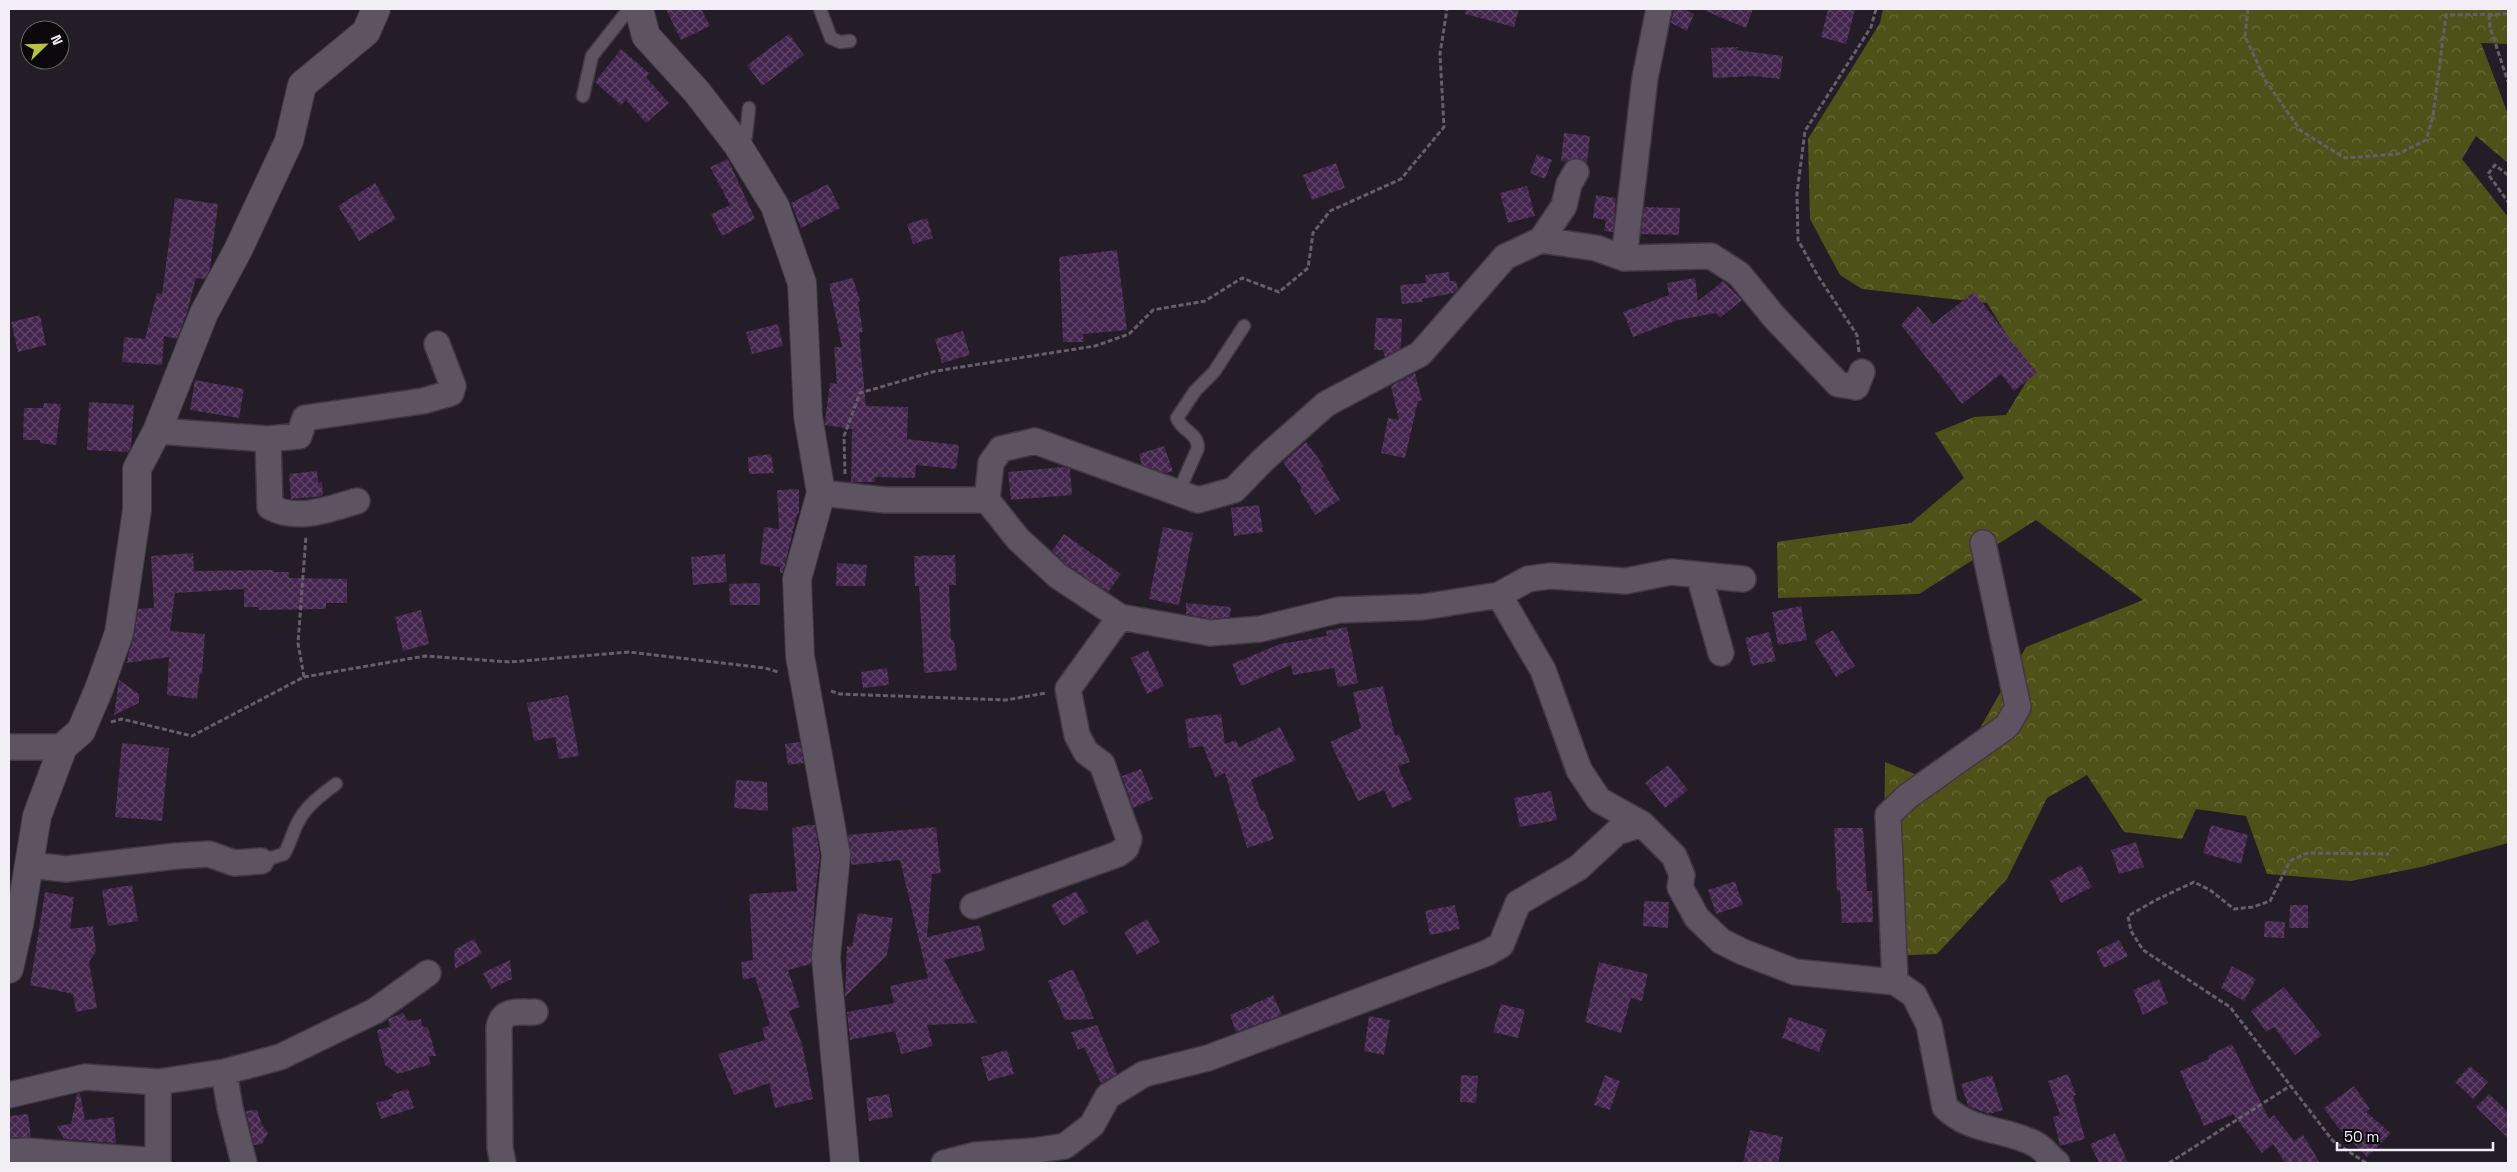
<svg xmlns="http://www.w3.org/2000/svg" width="2517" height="1172" viewBox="0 0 2517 1172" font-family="'Space Grotesk',sans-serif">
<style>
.forest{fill:url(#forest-crowns)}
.building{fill:url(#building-cross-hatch)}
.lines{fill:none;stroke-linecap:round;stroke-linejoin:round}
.service-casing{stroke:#403942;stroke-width:15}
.minor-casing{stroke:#403942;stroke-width:28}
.tertiary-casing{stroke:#403942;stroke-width:30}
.path{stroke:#665e68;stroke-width:3;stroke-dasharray:5 2.5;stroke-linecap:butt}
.service{stroke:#5e5461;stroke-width:12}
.minor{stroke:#5e5461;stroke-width:25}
.tertiary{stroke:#5e5461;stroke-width:28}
</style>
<defs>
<pattern id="forest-crowns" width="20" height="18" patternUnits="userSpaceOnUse" patternTransform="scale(1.25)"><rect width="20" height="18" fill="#4f5218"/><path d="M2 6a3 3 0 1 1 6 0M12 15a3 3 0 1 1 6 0" fill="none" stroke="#696b3a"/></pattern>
<pattern id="building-cross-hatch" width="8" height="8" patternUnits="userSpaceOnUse" patternTransform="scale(1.25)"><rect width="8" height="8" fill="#44254e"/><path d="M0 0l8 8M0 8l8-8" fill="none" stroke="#5f4568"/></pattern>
</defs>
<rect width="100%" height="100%" fill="#241c27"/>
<path class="forest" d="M1883 9H2508V44L2481 43 2508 114V163L2476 136 2462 159 2508 217V843L2421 867 2351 881 2267 874 2246 816 2196 809 2182 839 2124 832 2087 775 2047 798 2007 879 1937 954 1883 956 1885 762 1927 779 1970 746 2026 647 2143 600 2036 520 1919 594 1778 598 1777 542 1911 523 1964 478 1935 433 1974 417 2006 415 2031 374 1987 303 1862 289 1840 275 1810 219 1808 139 1880 23Z"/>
<path class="building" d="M666 9H701L710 26 681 40Z
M1466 9H1519L1514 27 1465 14Z
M1674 9H1683L1694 14 1687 31 1671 23Z
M1701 9H1753L1746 28Z
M1828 9H1855L1846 44 1821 37Z
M789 34 804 55 762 86 747 65Z
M1738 47 1736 50 1783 56 1780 79 1753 76 1713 78 1711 48Z
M621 49 649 73 646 77 669 103 646 123 626 100 621 105 595 82Z
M1564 133 1590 136 1587 163 1577 158 1567 162 1561 161Z
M1537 154 1552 160 1545 179 1530 173Z
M728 159 755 219 722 236 711 214 730 205 710 167Z
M1336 163 1345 188 1312 200 1303 175Z
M375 183 396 219 359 241 338 206Z
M828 184 840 208 801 228 791 203Z
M1527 186 1535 216 1508 223 1500 193Z
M1596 195 1616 198 1613 232 1604 231 1606 220 1593 218Z
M175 198 218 204 210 269 205 279 196 278 187 313 177 339 164 336 162 365 122 362 124 337 145 339 157 293 162 294Z
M1644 207 1680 208 1679 235 1641 234Z
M927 218 933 238 913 244 907 224Z
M1117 250 1127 330 1083 334 1084 342H1063L1059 257Z
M1449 272 1450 281H1456L1458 289 1454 293 1422 299 1423 302 1402 304 1400 285 1426 283 1425 275Z
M853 278 860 301 858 302 863 332 859 333 866 406 908 407 907 439 959 445 956 469 916 465 915 478 875 477V482H851L852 429 825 425V421L830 383 837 384 834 347H842L829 284Z
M1695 278 1698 301 1723 281 1742 300 1720 318 1716 313 1678 320 1633 337 1623 312 1669 295 1667 283Z
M1974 292 2037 373 2014 391 2001 374 1962 404 1901 325 1918 306 1933 324Z
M40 315 46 345 18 352 11 322Z
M1376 318 1402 319 1401 348 1385 357 1383 350H1374Z
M778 324 783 346 752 354 746 332Z
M963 331 970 355 942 363 935 339Z
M1415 373 1422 400 1418 401 1405 458 1381 453 1388 418 1399 420 1391 386Z
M195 380 244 389 239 418 190 410Z
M89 402 134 405 131 447 128 452 87 450Z
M44 403 61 404 56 445 40 443V440H23L24 408H43Z
M1306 442 1324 466 1321 468 1340 500 1315 515 1300 490 1302 488 1283 462Z
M1164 446 1173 471 1166 473 1142 465 1139 454Z
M771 454 774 473 749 474 748 457Z
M1065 467 1070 469 1072 495 1011 500 1008 472Z
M317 471 318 483 322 482 323 496 291 499 289 474Z
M799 489V513L797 514 783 573H780V567L760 564 764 527 779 529 777 490Z
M1259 505 1263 532 1234 536 1231 508Z
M1163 527 1193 533 1179 605 1149 599Z
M1064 534 1121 574 1108 592 1067 565 1052 551Z
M193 553 194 571 273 570V572H289V578L347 579V603H326V609L259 610 258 607H244V589L175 593 170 631 205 634 202 674H200L197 699 167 695 169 657 127 663 128 655 134 635 138 609 154 608 151 556Z
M725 554 727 582 693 585 691 557Z
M955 555 956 585H949L951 640H954L957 670 924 673 919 586H915L914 556Z
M837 563 867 565 865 586H836Z
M760 583V605H730L729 584Z
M1186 603 1231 607 1230 617 1211 619 1186 614Z
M1801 606 1807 640 1778 645 1772 612Z
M421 610 429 644 403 651 395 617Z
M1347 627 1358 683 1338 687 1334 668 1293 675 1291 665 1241 686 1232 664 1280 644 1327 636 1326 631Z
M1833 630 1855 666 1836 677 1814 641Z
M1769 632 1776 661 1752 666 1745 638Z
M1148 650 1164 686 1147 694 1131 658Z
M887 668 889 685 863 688 861 672Z
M119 680 139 694V703L114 715Z
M1383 686 1395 736 1399 734 1410 762 1398 766 1412 799 1392 808 1384 790 1358 801 1330 742 1361 728 1353 692Z
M568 695 579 756 559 759 555 737 534 741 527 703Z
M1221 714 1225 744 1236 740 1239 747 1280 727 1296 760 1251 780 1261 811 1264 810 1274 839 1247 848 1225 773 1215 777 1203 746 1189 748 1185 719Z
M800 742 804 763 788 765 785 744Z
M122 743 169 748 162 821 115 817Z
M1668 765 1688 790 1665 808 1645 783Z
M1141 769 1153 799 1133 808 1122 776Z
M736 780 767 782 768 811 734 808Z
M1551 791 1557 820 1520 827 1514 798Z
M808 825H815L820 856 815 896 811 964 788 970 800 1007 789 1011 802 1044 813 1099 775 1108 769 1083 734 1095 718 1054 765 1040 762 1028 770 1025 755 977 743 980 741 962 753 960 749 894 797 891 792 828Z
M2211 825 2248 835 2241 864 2203 853Z
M936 827 941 873 932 874 927 937 980 925 985 950 944 960 977 1023 927 1025 933 1046 901 1054 895 1031 850 1040 847 1012 894 1003 890 986 928 978 900 860 851 865 848 835Z
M1834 828H1863L1867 891H1872L1873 922 1842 923 1840 890 1837 891Z
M2136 842 2144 867 2119 874 2111 850Z
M2081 865 2092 887 2061 903 2050 881Z
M1735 881 1743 905 1716 914 1708 890Z
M132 885 138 921 108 926 102 890Z
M1076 891 1088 912 1063 926 1051 905Z
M45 892 74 897 70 929 93 926 96 951 89 962 97 1008 76 1012 73 994 30 985Z
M1644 901 1669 902 1668 928 1643 926Z
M1455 905 1460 929 1430 935 1425 911Z
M2290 905H2308V928H2289Z
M858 913 893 918 887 955 845 997 847 946H852Z
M1147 919 1160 942 1137 955 1124 932Z
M2265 921 2285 922 2284 938 2264 937Z
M474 939 482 954 455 969 454 950Z
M2119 940 2128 956 2104 968 2096 951Z
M510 960 512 979 491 989 483 973Z
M1599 962 1648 974 1642 1001 1631 998 1621 1033 1585 1022Z
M2232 966 2256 979 2244 1001 2221 988Z
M1073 969 1085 996 1094 1019 1065 1020 1048 981Z
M2159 979 2168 1003 2143 1015 2133 990Z
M2284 987 2322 1035 2295 1055 2274 1027 2266 1032 2251 1011Z
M1273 995 1282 1015 1236 1032 1230 1015Z
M1501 1004 1525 1010 1518 1038 1493 1032Z
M403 1013 408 1021 421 1019 422 1026 428 1028 436 1056H428L431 1064 398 1074 385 1065 377 1030 390 1027 388 1019Z
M1369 1016 1390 1020 1384 1055 1364 1051Z
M1789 1017 1827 1030 1819 1052 1782 1038Z
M1097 1025 1117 1074 1101 1083 1084 1047 1078 1050 1071 1032Z
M2232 1044 2269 1119 2274 1115 2294 1141 2303 1135 2320 1163H2285L2273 1144 2262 1153 2233 1114 2204 1126 2180 1071 2209 1059 2208 1056Z
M1007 1050 1014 1074 988 1081 981 1057Z
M2470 1066 2488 1082 2473 1099 2455 1082Z
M2068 1074 2076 1095 2073 1096 2085 1139 2060 1146 2053 1117 2060 1115 2048 1081Z
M1461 1075 1478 1076 1476 1103 1460 1102Z
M1605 1075 1620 1081 1610 1110 1594 1105Z
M1992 1075 2003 1110 1989 1114 1968 1106 1961 1084Z
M2354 1086 2370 1109 2366 1112 2391 1133 2367 1157 2337 1126 2324 1108Z
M408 1089 414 1108 381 1119 376 1103 393 1098 391 1094Z
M80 1093 85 1120 114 1117 116 1143 64 1139 57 1126 71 1124 77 1094Z
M889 1094 893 1117 869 1121 866 1098Z
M2489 1094 2508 1112V1138L2476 1107Z
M257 1110 262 1125 268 1133 262 1144 254 1145 246 1111Z
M28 1114 31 1137 9 1138V1116Z
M1750 1130 1783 1137 1778 1163H1743Z
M2115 1133 2128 1163H2099L2090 1144Z"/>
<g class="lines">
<defs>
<path id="service" d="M820 9 831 38 840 42 850 41
M583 96 592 56 629 9
M737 144 746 136 749 108
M1178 493 1198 448C1197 431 1182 432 1177 418L1195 391 1214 372 1244 326
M261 861 284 854C290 844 292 834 297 824 305 807 321 795 336 784"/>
<path id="minor" d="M1541 240 1564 206 1569 184 1576 172
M1624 258 1645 78 1659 9
M157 431 268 439 270 507C298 522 329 509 357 501
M268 439 299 436 305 418 423 401 451 393 453 386 437 344
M821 493 885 500H987L991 463 1001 449 1035 441 1198 500 1234 490 1263 460 1326 404 1420 354 1505 257 1541 240 1596 248 1624 258 1711 256 1739 274 1775 318 1838 384 1856 387 1862 372
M987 500 1018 539 1058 576 1120 617
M1699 575 1721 653
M1499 595 1543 670 1579 770 1599 800 1642 824
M9 747H63
M29 865 66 869 176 856 209 854 234 863 261 861
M973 906 1118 854 1126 848 1129 839 1102 764 1086 752 1077 735 1068 689 1120 617 1210 633 1260 629 1339 610 1423 607 1499 595 1528 579 1550 576 1626 581 1671 572 1743 579
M1895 982 1888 815 1908 796 2007 726 2018 707 1983 543
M224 1072 230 1108 244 1163
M9 1095 85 1077 158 1082 224 1072 280 1057 375 1011 428 973
M9 1152 26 1151 158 1161V1082
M503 1163 500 1148 499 1027C503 1008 518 1013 535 1012
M944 1163 975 1155 1033 1151 1065 1146 1092 1125 1108 1096 1144 1074 1208 1058 1487 953 1501 945 1518 903 1578 868 1617 832 1642 824 1674 856 1682 875 1680 887 1697 918 1721 941 1743 952 1795 972 1895 982 1914 995 1929 1025 1945 1107C1971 1133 2007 1128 2037 1145 2044 1149 2050 1158 2057 1163"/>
<path id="tertiary" d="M639 9 646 36 697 92 737 144 775 206 802 283 808 416 821 493 797 579 800 656 836 855 826 958 845 1163
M9 969 19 925 37 816 63 747 81 731 99 689 119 633 137 510V469L157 431 204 313 238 250 289 141 302 85 366 32 376 9"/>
</defs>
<use href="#service" class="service-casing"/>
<use href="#minor" class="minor-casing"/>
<use href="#tertiary" class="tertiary-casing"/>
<path class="path" d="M2248 9 2245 36 2265 80 2301 131 2345 158 2398 154 2426 140 2433 116 2446 15 2508 14
M2489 15 2490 27 2508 82
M2508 175 2495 165 2488 174 2508 202
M1859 352 1857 335 1818 276 1798 240 1797 193 1805 131 1871 27 1876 9
M845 474 844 436 860 393 936 371 1095 346 1129 334 1153 310 1205 301 1242 278 1279 292 1308 268 1313 233 1330 211 1401 179 1444 127 1440 54 1447 9
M304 677 298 643 306 536
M831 691 840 694 1006 700 1046 693
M111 722 122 719 192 736 304 677 425 656 510 662 629 652 765 668 778 672
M2169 1163 2290 1086
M2366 1163 2333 1141 2230 1007 2143 950 2131 931 2128 916 2156 900 2194 882 2210 890 2234 909 2253 907 2270 901 2290 861 2307 853 2389 854"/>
<use href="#service" class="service"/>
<use href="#minor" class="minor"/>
<use href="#tertiary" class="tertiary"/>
</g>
<rect width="2517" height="1172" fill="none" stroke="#f3edf5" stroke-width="20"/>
<g transform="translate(45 45) rotate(67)"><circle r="24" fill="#0b080c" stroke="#686469"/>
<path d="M0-4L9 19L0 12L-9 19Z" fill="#bbc045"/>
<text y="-8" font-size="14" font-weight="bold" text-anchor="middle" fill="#f3edf5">N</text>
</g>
<path d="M2337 1142v8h156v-8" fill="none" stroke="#f3edf5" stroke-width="2.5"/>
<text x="2344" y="1142" font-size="15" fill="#f3edf5" stroke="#0b080c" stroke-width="4" paint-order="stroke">50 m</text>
</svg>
